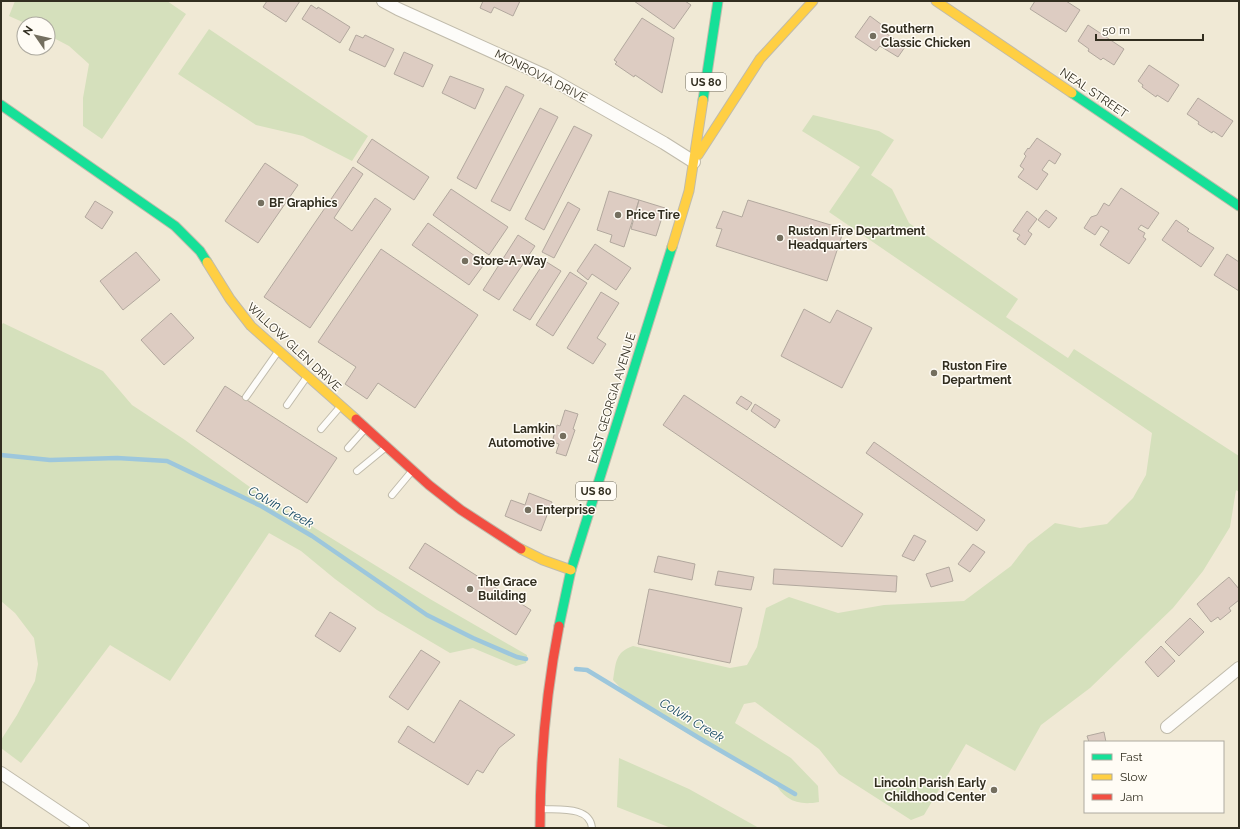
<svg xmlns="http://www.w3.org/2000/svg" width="1240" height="829" viewBox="0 0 1240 829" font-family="Raleway,sans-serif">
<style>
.green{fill:#d5e0bc}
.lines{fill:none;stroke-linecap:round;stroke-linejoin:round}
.stream{stroke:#9dc7dc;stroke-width:4.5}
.building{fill:#ddccc2;stroke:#b2a89e}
.lane-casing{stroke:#c0bbab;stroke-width:8}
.street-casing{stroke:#c0bbab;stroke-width:14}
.fast-casing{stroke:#c0bbab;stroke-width:11}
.slow-casing{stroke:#c0bbab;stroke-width:11}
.jam-casing{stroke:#c0bbab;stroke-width:11}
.lane{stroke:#fdfcf9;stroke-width:6}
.street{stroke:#fdfcf9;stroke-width:12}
.fast{stroke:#16e098;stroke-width:9}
.slow{stroke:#ffcf43;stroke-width:9}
.jam{stroke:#f24e42;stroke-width:9}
.poi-dot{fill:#746f5f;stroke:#fffcf5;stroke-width:1.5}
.labels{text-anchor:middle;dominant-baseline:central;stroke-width:3;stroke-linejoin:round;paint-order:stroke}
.shield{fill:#fffcf5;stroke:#706c60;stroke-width:1}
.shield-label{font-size:11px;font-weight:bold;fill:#322e20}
.poi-label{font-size:12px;font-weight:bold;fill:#322e20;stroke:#fffcf5;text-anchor:start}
.street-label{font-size:12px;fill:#322e20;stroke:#fffcf5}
.water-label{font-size:13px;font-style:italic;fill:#164963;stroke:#fffcf5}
</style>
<rect width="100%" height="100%" fill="#f0e9d5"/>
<path class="green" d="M15 1H167L186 14 102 139 83 126V98L89 64 69 46 48 35V24H27L9 16Z
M209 29 368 136 352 161 303 136 256 125 178 74Z
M813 115 879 131 894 140 871 175 892 189 909 223 1018 299 1006 317 1068 358 1074 349 1239 456V492L1236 490 1230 527 1203 571 1173 608 1090 688 1041 725 1015 771 966 744 924 815 911 820 839 774 819 749 755 702 744 704 735 723 791 758 818 786 819 802C797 806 784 800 774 781L704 743 633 701 613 680C616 663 615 652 633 646L730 668 747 665 757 647 766 608 789 597 838 613 884 605 964 601 1011 566 1028 544 1055 523 1080 528 1107 524 1133 498 1146 475 1152 433 829 212 860 167 802 131Z
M3 323 103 371 132 405 185 440 258 493 430 599 527 655 526 663 516 666 473 648 450 653 377 610 335 579 301 551 269 533 170 681 110 645 21 763 1 748V740L17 715 35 681 38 664 34 638 15 613 1 601V326Z
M619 758 689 789 759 828H671L617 807Z"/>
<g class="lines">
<path class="stream" d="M1 455 50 460 117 458 167 461 261 506 312 536 427 615 473 638 517 657 526 659
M576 669 587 670 704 741 795 794"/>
</g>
<path class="building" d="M267 1H300L286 22 263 7Z
M483 1H520L513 16 494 7 491 13 480 8Z
M634 1H685L691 5 674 29Z
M1035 1H1066L1080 10 1066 32 1030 9Z
M311 5 317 9 318 7 350 27 340 43 302 19Z
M870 16 890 31 887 34 905 47 898 57 880 46 876 51 855 37Z
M642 18 674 38 662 93 635 75 634 77 615 64 617 62 614 60Z
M1088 25 1124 49 1114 65 1103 58 1101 60 1088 51 1089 49 1078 41Z
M356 35 363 38 365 35 394 49 385 67 349 50Z
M404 52 433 65 423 87 394 74Z
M1149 65 1179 85 1168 102 1157 95 1156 97 1142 87 1143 85 1138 81Z
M450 76 484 89 475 109 442 93Z
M506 86 524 95 476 189 457 178Z
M1198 98 1233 121 1222 137 1213 131 1212 133 1198 124 1199 122 1187 114Z
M540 108 558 117 510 211 491 201Z
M574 126 592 135 544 230 525 219Z
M1037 138 1061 154 1055 164 1049 160 1042 170 1048 174 1037 190 1018 177 1024 169 1020 166 1026 156 1024 154 1028 148 1029 149Z
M372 139 429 177 414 200 357 162Z
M265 163 298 185 258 243 225 221Z
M353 167 363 174 334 218 352 231 375 198 391 209 310 328 264 297Z
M1121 188 1159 213 1148 229 1141 225 1138 229 1145 233 1143 237 1146 239 1129 264 1100 245 1109 231 1101 226 1095 235 1084 228 1091 217 1097 215 1104 203 1109 206Z
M451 189 508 227 489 255 433 215Z
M609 191 639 200 624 247 610 242 612 235 597 230Z
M639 200 665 208 656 236 631 229Z
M748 200 844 229 827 281 716 246 722 229 716 228 723 211 742 217Z
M95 201 113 212 102 229 85 217Z
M568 202 580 209 554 258 542 252Z
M1046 210 1057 218 1049 228 1038 220Z
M1027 211 1037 219 1028 231 1032 234 1025 245 1017 239 1020 235 1013 231Z
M1176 220 1189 229 1187 231 1214 248 1201 267 1162 240Z
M428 223 485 263 469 285 412 245Z
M518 235 535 246 499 300 483 290Z
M595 244 631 268 616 290 592 274 588 280 577 271Z
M381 249 478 315 415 408 378 383 367 399 345 384 356 367 318 342Z
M136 252 160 280 123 310 100 281Z
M1227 254 1239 262V291L1214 275Z
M545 261 561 271 530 320 513 310Z
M570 272 587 283 553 336 536 325Z
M601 292 619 303 597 338 606 344 593 364 567 348Z
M804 309 830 323 837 310 872 328 842 388 781 356Z
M171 313 194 338 164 365 141 340Z
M225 386 337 458 307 503 196 431Z
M684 395 863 514 842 547 663 425Z
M741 396 752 403 747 410 736 403Z
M755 404 780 420 775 428 751 411Z
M565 410 578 414 573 429 575 430 566 456 556 453 559 444 552 442 557 425 560 426Z
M874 442 985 520 977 531 866 453Z
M529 493 552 502 541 531 505 516 511 500 525 505Z
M914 535 926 541 914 561 902 556Z
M425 543 531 610 516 635 409 568Z
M973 544 985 552 970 572 958 564Z
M658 556 695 564 692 580 654 572Z
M949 567 953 581 931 587 926 574Z
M774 569 897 576 896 592 773 584Z
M718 571 754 577 751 590 715 585Z
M1229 577 1239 589V600L1229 608 1231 611 1220 620 1218 617 1211 622 1197 604Z
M649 589 742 608 730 663 638 644Z
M330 612 356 628 340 652 315 636Z
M1190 618 1204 632 1179 656 1165 642Z
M1161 646 1175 661 1158 677 1145 662Z
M421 650 440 662 408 710 389 697Z
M460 700 515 735 499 748 483 773 477 770 468 785 398 742 408 726 434 743Z
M1104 732 1106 742H1089L1087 736Z"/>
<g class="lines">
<defs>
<path id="lane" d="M246 397 277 353
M287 405 306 378
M321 429 339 408
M348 448 364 430
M357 471 385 448
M392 495 412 471
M543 809C559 810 590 806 592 828"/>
<path id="street" d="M383 1 398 9 546 76 664 143 694 162
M1167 727 1239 668
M1 773 83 828"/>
<path id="fast" d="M1072 93 1239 206
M703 100 718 1
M1 105 175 226 200 251 207 262
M559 626 571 570 672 247"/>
<path id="slow" d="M936 1 1072 93
M698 155 760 59 813 1
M672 247 689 191 703 100
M207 262 230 299 251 326 356 419
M521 549 543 560 571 570"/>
<path id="jam" d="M356 419 429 485 461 510 521 549
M540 828C540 760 546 693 559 626"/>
</defs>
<use href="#lane" class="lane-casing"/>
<use href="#street" class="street-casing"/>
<use href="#fast" class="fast-casing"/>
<use href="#slow" class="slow-casing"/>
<use href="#jam" class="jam-casing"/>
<use href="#lane" class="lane"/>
<use href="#street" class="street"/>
<use href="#fast" class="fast"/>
<use href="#slow" class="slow"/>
<use href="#jam" class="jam"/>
</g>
<g class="poi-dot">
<circle cx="873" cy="36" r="4"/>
<circle cx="261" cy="203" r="4"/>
<circle cx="618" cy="215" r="4"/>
<circle cx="780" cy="238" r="4"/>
<circle cx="465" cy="261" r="4"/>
<circle cx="934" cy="373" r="4"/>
<circle cx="563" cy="436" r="4"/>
<circle cx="528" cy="510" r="4"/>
<circle cx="470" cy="589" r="4"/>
<circle cx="994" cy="790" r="4"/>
</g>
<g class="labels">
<g class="shield">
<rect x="686" y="73" width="40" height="18" rx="3"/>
<rect x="576" y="482" width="40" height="18" rx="3"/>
</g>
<g class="shield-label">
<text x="706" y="82">US 80</text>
<text x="596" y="491">US 80</text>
</g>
<g class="poi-label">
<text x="881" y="29">Southern<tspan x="881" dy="14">Classic Chicken</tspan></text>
<text x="269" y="203">BF Graphics</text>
<text x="626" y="215">Price Tire</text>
<text x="788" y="231">Ruston Fire Department<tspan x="788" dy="14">Headquarters</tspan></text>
<text x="473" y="261">Store-A-Way</text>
<text x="942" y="366">Ruston Fire<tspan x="942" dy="14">Department</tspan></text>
<text x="555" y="429" text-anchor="end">Lamkin<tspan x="555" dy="14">Automotive</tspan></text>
<text x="536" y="510">Enterprise</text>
<text x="478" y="582">The Grace<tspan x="478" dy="14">Building</tspan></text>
<text x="986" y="783" text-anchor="end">Lincoln Parish Early<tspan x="986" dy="14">Childhood Center</tspan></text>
</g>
<g class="street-label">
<text transform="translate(541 76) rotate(27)">MONROVIA DRIVE</text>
<text transform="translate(1094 93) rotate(34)">NEAL STREET</text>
<text transform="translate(294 347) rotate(43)">WILLOW GLEN DRIVE</text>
<text transform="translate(612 398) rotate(-73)">EAST GEORGIA AVENUE</text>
</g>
<g class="water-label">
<text transform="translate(281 507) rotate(29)">Colvin Creek</text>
<text transform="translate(692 720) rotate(31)">Colvin Creek</text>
</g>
</g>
<rect width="1240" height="829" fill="none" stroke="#322e20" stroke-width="4"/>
<rect x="1084" y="741" width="140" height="72" fill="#fffcf5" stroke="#adaaa0"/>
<rect x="1092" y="754" width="20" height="6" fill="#16e098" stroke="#adaaa0"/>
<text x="1120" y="761" font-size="12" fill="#322e20">Fast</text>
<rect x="1092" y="774" width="20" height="6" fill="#ffcf43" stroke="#adaaa0"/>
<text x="1120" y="781" font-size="12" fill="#322e20">Slow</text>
<rect x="1092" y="794" width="20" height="6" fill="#f24e42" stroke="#adaaa0"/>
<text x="1120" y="801" font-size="12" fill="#322e20">Jam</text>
<g transform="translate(36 36) rotate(304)"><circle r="19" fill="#fffcf5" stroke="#adaaa0"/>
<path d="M0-3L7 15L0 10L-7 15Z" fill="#746f5f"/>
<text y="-6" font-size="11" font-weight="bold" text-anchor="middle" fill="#322e20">N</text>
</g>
<path d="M1096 34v6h107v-6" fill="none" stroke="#322e20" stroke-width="2"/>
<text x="1102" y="34" font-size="12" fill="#322e20" stroke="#fffcf5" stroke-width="3" paint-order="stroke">50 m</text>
</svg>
